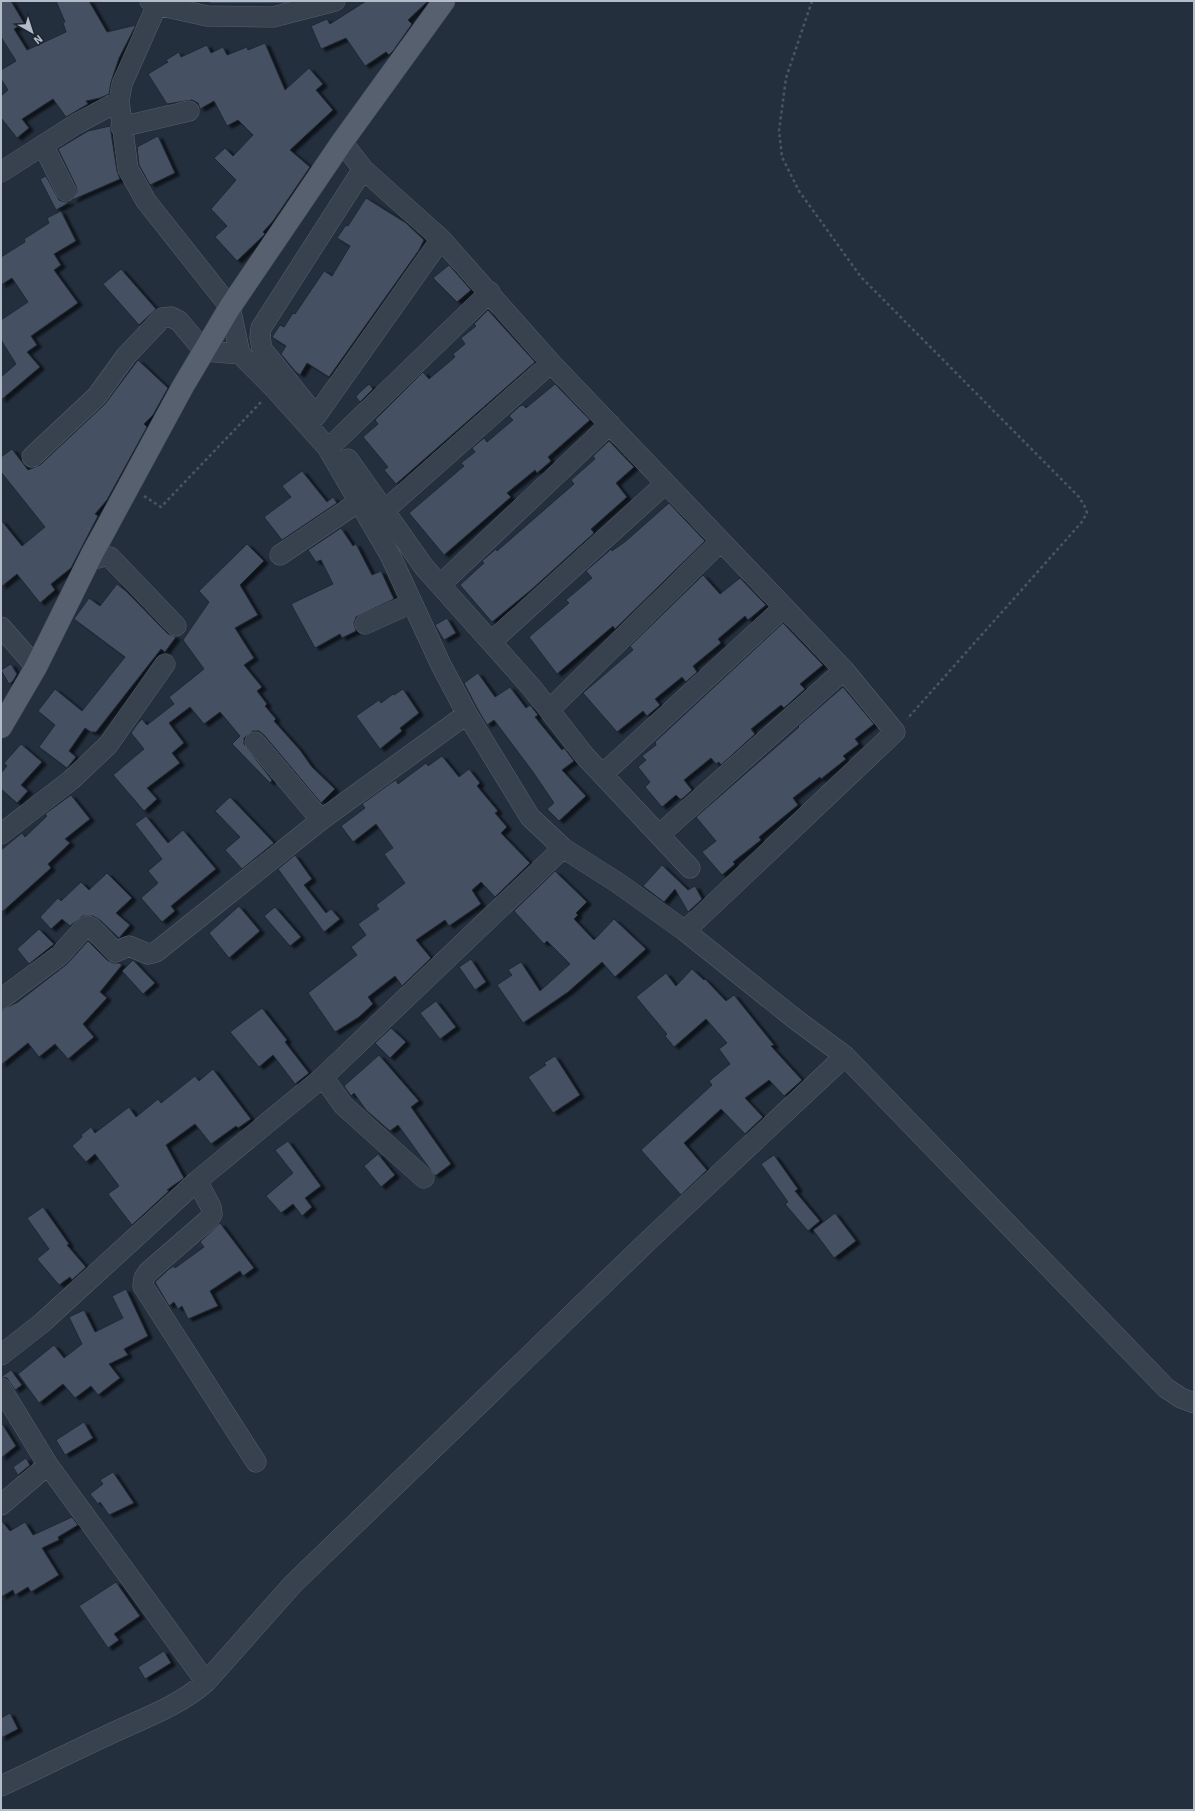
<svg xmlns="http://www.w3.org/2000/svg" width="1195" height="1811" viewBox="0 0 1195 1811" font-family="Signika,sans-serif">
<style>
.water{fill:#394c67}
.building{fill:#455162;stroke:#1f2835;filter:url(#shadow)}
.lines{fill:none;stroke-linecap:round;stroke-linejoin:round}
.minor-casing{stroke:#565f6c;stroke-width:21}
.major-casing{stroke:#414a57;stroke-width:23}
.path{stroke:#44595c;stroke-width:2.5;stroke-dasharray:3 3;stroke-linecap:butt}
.minor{stroke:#38414e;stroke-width:20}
.major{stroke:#56606e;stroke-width:22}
</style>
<defs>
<filter id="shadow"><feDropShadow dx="4.5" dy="2.5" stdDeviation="1" flood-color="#0009"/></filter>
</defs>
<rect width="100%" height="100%" fill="#242f3e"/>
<path class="water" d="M206 1H305L299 3H211Z"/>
<path class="building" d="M1 1H11L24 23 14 29 27 50 66 32 63 23 65 22 56 1H89L107 32 136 25 119 58 111 82 109 94 100 98 86 101 88 104 66 117 53 99 22 119 29 128 17 138 1 118V96L8 90 1 79V70L16 61 1 37Z
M366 1H428L408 20 412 24 393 51 389 55 386 52 365 66 346 38 321 49 311 26 327 19 330 24Z
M265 43 285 90 309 68 323 84 316 90 333 110 290 150 310 167 273 221 263 232 265 234 263 236 237 261 215 237 227 226 211 209 236 180 214 158 225 148 233 156 253 135 238 120 227 126 214 101 200 109 198 103 192 100 167 104 148 74 168 62 166 60 179 52 181 57 207 45 211 53 223 47 227 55 247 47 248 50Z
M110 126 117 171 120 179 72 200 77 192 76 186 58 149 88 131Z
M158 136 175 173 150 185 139 165 137 147Z
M46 176 59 200 65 202H70L56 210 40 179Z
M366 198 406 223 424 240 419 250 329 377 307 363 300 375 295 371 281 354 286 346 272 337 280 325 284 327 293 313 295 314 324 271 332 276 350 246 337 238 346 225 348 226Z
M61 211 76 241 54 254 61 265 54 270 78 303 31 336 37 345 27 352 40 367 1 400V377L16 364 1 340V320L28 302 12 278 1 285V257L25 242 24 239 49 223 47 218Z
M449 265 471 290 457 302 433 278Z
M121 269 156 309 139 325 103 284Z
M488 310 535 362 396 484 384 470 388 467 363 437 378 424 375 420 423 372 429 379 455 357 453 354 465 344 461 338 476 326 474 324Z
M138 360 168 388 153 415 144 424 147 427 107 500 95 514 98 516 71 568 51 584 55 590 40 603 17 574 1 587V520L22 546 45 527 1 472V457L12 449 28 470 40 465 105 404Z
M369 384 373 389 360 402 356 397 357 395Z
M555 384 590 420 548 457 551 461 537 473 535 470 507 493 511 497 444 555 409 513 464 466 461 463 475 452 472 448 484 438 487 442 513 420 509 416 520 406 523 405 526 408Z
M609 441 634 467 616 483 627 497 591 529 594 533 531 590 492 622 460 585 484 563 482 561 496 549 497 551 574 484 571 480 595 459 593 456Z
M302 471 327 502 333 497 337 503 282 540 264 517 291 497 282 486Z
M669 503 705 541 615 629 613 626 557 674 529 637 569 603 566 600 592 578 586 571 609 551 611 549 612 551 626 541Z
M341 528 353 546 356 544 372 575 381 571 394 599 356 617 354 623 356 631 342 638 340 634 315 648 291 604 333 584 321 560 316 562 308 550Z
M247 544 264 561 240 585 258 615 235 628 254 658 244 665 262 687 257 691 267 704 265 706 276 719 274 721 300 750 312 767 335 789 321 803 264 735 259 731H253L244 738V744L272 780 270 783 232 744 240 736 220 712 204 724 190 707 169 723 184 743 172 753 180 763 147 788 157 799 144 811 113 775 144 749 131 733 138 723 142 719 147 725 174 704 169 697 204 669 183 640 209 602 199 591Z
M703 575 720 594 740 578 766 605 748 620 745 616 718 639 721 643 693 666 697 672 686 682 682 677 655 699 660 705 647 716 643 711 617 732 583 693 633 650 630 646Z
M117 584 126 591 168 634 176 637 165 652 161 649 96 732H91L85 728 69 751 76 757 67 768 39 747 55 725 38 711 55 689 82 711 125 657 74 619 89 598 100 606Z
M447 618 456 633 444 640 435 625Z
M783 623 823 665 800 684 805 689 784 708 781 705 751 729 755 734 721 765 719 762 716 764 711 758 684 780 692 790 682 799H680L676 795 662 807 645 787 650 782 638 767 646 760 642 756 656 745 655 742Z
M11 664 17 674 13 681 9 684 1 670Z
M478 673 495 697 510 687 526 708 530 705 538 715 535 717 562 750 564 748 574 761 562 770 586 796 559 821 547 809 554 803 533 772 494 720 487 725 477 708 464 683Z
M843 687 874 724 855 739 859 744 843 756 846 759 821 779 820 777 793 798 798 805 759 837 761 840 733 862 735 864 722 875 702 852 716 841 696 817 799 727 798 726Z
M403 689 419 713 400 728 402 731 380 749 356 716 379 700 381 703 393 694 394 695Z
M21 744 42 762 21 785 28 791 17 803 1 789V773L7 766 4 763Z
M442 756 459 777 469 769 480 783 477 786 498 811 495 813 507 827 501 833 530 863 495 897 481 882 472 890 481 904 449 926 445 920 416 940 431 958 402 986 395 976 368 997 373 1004 359 1017 335 1032 308 993 357 955 351 947 366 935 358 924 379 909 376 905 405 883 384 854 393 848 376 824 353 842 341 826 365 808 362 804 391 783 396 780 398 784 426 763 428 766Z
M71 795 90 819 65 839 70 843 48 864 51 868 1 913V850L22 833 25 837 47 816 45 814Z
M230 797 274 843 242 869 225 850 240 837 215 811Z
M146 816 168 843 183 830 216 869 171 906 175 911 162 922 141 898 158 883 148 871 162 859 135 824Z
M295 855 312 879 304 885 326 913 331 909 340 919 324 932 278 869Z
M662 865 688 890 695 886 702 899 688 912 675 889 664 902 643 886Z
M555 871 587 902 576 913 578 915 574 919 594 940 614 919 646 949 615 977 602 962 568 992 523 1023 497 985 512 975 508 970 521 962 540 991 570 964 547 941 544 944 514 911Z
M107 873 132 898 116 913 130 925 119 938 100 920 93 916H83L70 926 62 919 51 929 40 917 58 898 61 901 81 882 89 890Z
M239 906 260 931 229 958 209 933Z
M275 907 301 937 290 946 264 916Z
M39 929 54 944 29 964 17 949Z
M88 941 107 960 113 963H119L122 965 100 992 107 998 83 1024 94 1037 68 1059 55 1044 39 1057 28 1043 1 1065V1010L18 1002 67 964Z
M471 959 486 982 475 990 459 967Z
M133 960 155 983 143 994 122 971Z
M692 969 704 980 705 979 726 1001 734 995 774 1045 771 1046 802 1080 784 1096 769 1080 745 1098 763 1117 745 1134 721 1109 684 1143 707 1170 681 1195 641 1150 712 1085 709 1081 730 1064 719 1049 727 1043 706 1019 674 1047 665 1036 667 1034 636 997 666 973 676 986Z
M436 1001 456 1027 440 1039 420 1013Z
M262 1008 287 1040 285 1042 309 1073 295 1084 273 1055 259 1067 230 1032Z
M391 1028 406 1042 390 1058 375 1043Z
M379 1055 419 1101 411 1107 451 1164 435 1176 398 1125 390 1131 366 1110 354 1093 351 1096 344 1086Z
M555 1056 580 1095 553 1113 528 1077 546 1065 544 1063Z
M213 1069 251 1119 238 1128 236 1126 211 1144 195 1124 166 1145 184 1178 167 1190 169 1191 132 1225 108 1194 119 1186 95 1154 86 1162 72 1146 82 1137 81 1135 91 1127 95 1133 129 1107 136 1117 158 1099 161 1103 195 1076 199 1081Z
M288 1141 321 1186 305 1198 312 1207 302 1216 293 1204 281 1213 266 1196 293 1173 275 1150Z
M378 1154 395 1175 381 1187 364 1166Z
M774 1155 798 1189 795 1191 820 1221 808 1231 785 1204 788 1202 761 1164Z
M43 1207 69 1244 67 1245 86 1267 72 1280 70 1277 59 1285 37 1259 49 1249 27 1218Z
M835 1213 856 1241 834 1258 813 1230Z
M220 1223 254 1268 243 1276 240 1271 210 1291 218 1306 188 1319 182 1306 178 1309 174 1302 169 1306 155 1282 169 1269 174 1266 175 1268 204 1247 200 1242Z
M126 1289 148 1336 124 1349 128 1355 109 1364 120 1378 98 1395 91 1386 75 1398 63 1384 39 1403 18 1374 54 1345 64 1358 82 1344 69 1317 84 1310 95 1332 123 1318 112 1296Z
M11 1370 22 1385 15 1390 7 1378 1 1377Z
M1 1422 16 1446 1 1458Z
M84 1422 93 1438 65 1455 56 1440Z
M26 1458 30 1465 18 1475 13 1467Z
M113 1472 134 1503 109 1515 100 1502 98 1504 90 1494 103 1484 100 1480Z
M72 1517 78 1525 58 1537 59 1540 42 1548 59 1575 31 1592 28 1587 15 1595 13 1590 1 1597V1520L10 1531 25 1522 33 1535Z
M116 1582 140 1616 114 1634 119 1640 108 1648 79 1606Z
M164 1651 171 1663 145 1679 138 1667Z
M10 1713 18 1729 1 1738V1718Z"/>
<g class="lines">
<defs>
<path id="minor" d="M150 1 157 5 122 84 119 101 128 169 146 201 230 307 240 354 274 388 327 447 390 555 441 665 467 714 530 817 563 848 618 883 685 931 795 1019 845 1056 1166 1388 1181 1398 1194 1403
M158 1 157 5 207 16 273 17 335 1
M121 127 189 111
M342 142 363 169 441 239 551 363 844 670 895 732 685 931
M43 145 66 191
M1 172 76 124 119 101
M312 411 262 349 260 337 261 328 363 169
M316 416 441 239
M336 441 490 292
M32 457 97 396 126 356 162 318 171 317 179 321 204 351 240 354
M348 459 424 567 532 688 584 755 690 868
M385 510 551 363
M92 554 98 558 104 556 110 557 176 626
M280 555 360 501
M440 585 610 424
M365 624 412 603
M1 627 36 667
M491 642 665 484
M549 710 721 541
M255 742 321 820
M603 774 784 607
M1 834 71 780 108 745 165 664
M659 835 844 670
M1 999 60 955 84 928 88 926 92 928 115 952 129 946 148 954 156 952 321 820 467 714
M323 1077 343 1105 424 1178
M197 1181 211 1207 212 1214 209 1219 148 1272 144 1278 143 1286 256 1462
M1 1355 42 1323 197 1181 323 1077 563 848
M1 1388 48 1465 206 1682
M1 1505 48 1465
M1 1786C36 1770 71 1752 106 1736 141 1719 176 1708 206 1682L293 1584 649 1240 845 1056"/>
<path id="major" d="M1 727 36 667 92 554 182 388 230 307 342 142 444 1"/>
</defs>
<use href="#minor" class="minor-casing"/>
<use href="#major" class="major-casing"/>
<path class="path" d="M812 1 786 78 779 131 782 157 799 191 861 277 1079 497 1085 507 1087 513 1081 523 907 719
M144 496 161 507 262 401"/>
<use href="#minor" class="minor"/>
<use href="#major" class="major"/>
</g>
<rect width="1195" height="1811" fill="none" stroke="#b4bcc9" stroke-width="4"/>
<g transform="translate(32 32) rotate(141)" stroke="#1d2633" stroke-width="3" paint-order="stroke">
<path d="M0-3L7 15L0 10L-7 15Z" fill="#b4bcc9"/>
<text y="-6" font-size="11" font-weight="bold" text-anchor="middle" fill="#b4bcc9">N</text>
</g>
</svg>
